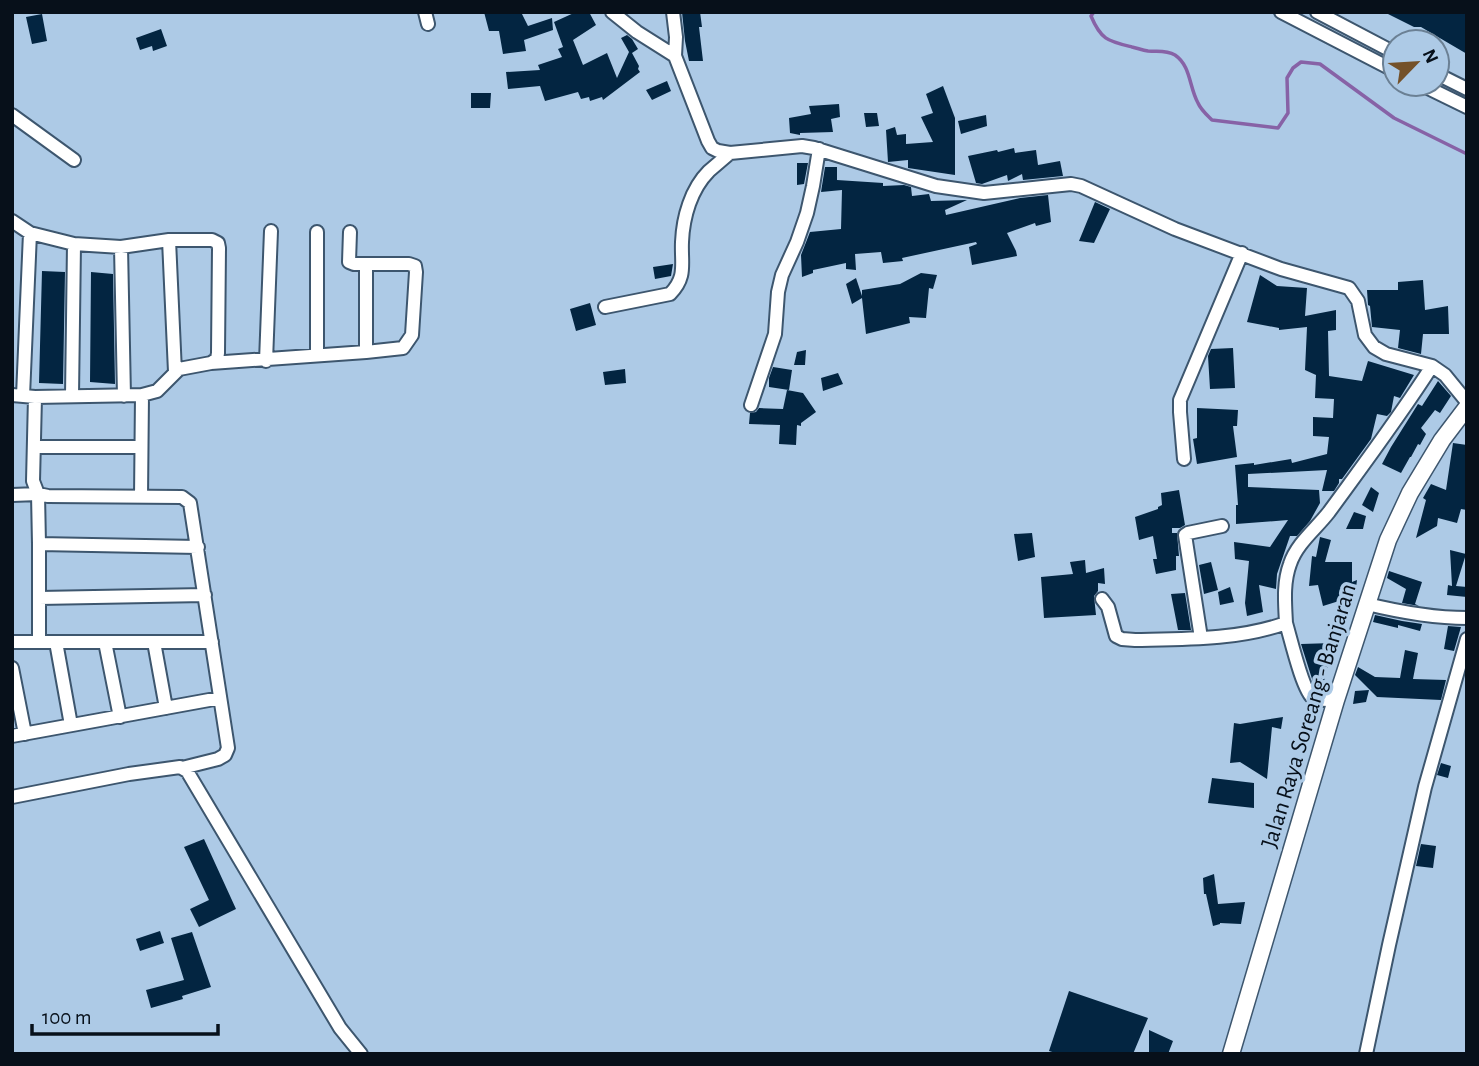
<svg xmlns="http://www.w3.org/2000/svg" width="1479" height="1066" viewBox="0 0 1479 1066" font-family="'Alegreya Sans',sans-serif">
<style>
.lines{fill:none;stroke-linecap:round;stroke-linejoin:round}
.stream{stroke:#8762a6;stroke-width:3.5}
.building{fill:#032541}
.minor-casing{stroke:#3d566e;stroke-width:16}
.major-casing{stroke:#3d566e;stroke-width:19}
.minor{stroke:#fff;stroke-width:12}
.major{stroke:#fff;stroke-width:16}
.labels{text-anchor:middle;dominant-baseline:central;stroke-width:7;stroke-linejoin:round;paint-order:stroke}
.street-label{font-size:24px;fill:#07101a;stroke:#adcae6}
</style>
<rect width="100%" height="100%" fill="#adcae6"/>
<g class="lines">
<path class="stream" d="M1094 12 1091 16C1101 40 1108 41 1132 47 1137 48 1142 50 1148 51 1158 52 1166 50 1175 55 1191 66 1189 87 1198 103 1201 110 1207 115 1212 120L1278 128 1288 113 1287 78 1293 68 1301 62 1320 64 1394 118 1467 154"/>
</g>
<path class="building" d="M484 12H497L498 14 506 12H521L528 26 552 18 553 30 524 40 526 51 503 54 499 31H489Z
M576 12H589L596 25 573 40 583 65 607 53 617 78 629 52 621 38 627 35 632 39 638 49 632 53 639 66 638 69 640 72 603 100 602 97 590 101 589 97 581 99 578 92 545 101 540 86 508 89 506 72 540 70 538 65 562 57 558 49 563 47 554 22Z
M682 12H700L702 27H699L703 61H689L685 41Z
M1384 12H1467V54L1421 27H1414Z
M42 14 47 41 32 44 26 17Z
M161 29 167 46 153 51 152 46 140 50 136 38Z
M667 81 671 91 652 100 646 90Z
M943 86 955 118V175L908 168V160L888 162 886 130 895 127 897 135 906 134V144L933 142 921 117 933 113 926 94Z
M471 93H491L490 108H471Z
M839 104 840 117 831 119 833 132 800 133V135L790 133 789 118 811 114 809 106Z
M864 113H877L879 126 866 127Z
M986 115 987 126 961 134 958 121Z
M1014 148 1015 153 1036 150 1038 165 1060 161 1063 176 1023 180 1022 174 1008 181 1007 175 982 184 976 183 968 156 997 150 998 152Z
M797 163H808L804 184 797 185Z
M825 167H837V180L883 183V186L904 185 911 187 912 196 929 194 931 201 967 200 945 210 946 215 1020 198 1048 195 1051 222 1036 226 1035 223 1007 233 1016 251 1017 256 972 265 969 247 977 244 976 242 902 258 903 261 883 263 881 252 855 254 856 270 846 269V263L813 270V273L802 277 801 255 810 232 841 229 842 190 821 192Z
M1095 202 1110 209 1094 243 1079 241Z
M673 264 671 276 655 279 653 267Z
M42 271 65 272 63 384 39 383Z
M91 272 113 274 115 384 90 382Z
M921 273 937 275 933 289 929 288 926 318 909 317 910 323 866 334 862 298 852 304 846 284 856 278 862 296V290L900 284Z
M1260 275 1277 286 1307 288 1305 316 1336 310V330L1328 331 1329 376 1362 381 1368 361 1414 375 1400 398 1394 396 1391 412 1387 416 1377 414 1371 439 1342 479H1339V483L1334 491H1322L1327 470 1248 474V487L1319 490 1320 503 1310 521 1297 536H1290L1277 574 1276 589 1259 585 1263 612 1247 616 1245 603 1249 561 1235 559 1234 542 1270 547 1288 520 1236 524V505H1238L1235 465 1254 463V465L1291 459 1292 463 1327 454 1329 437 1313 436V417L1333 418 1334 399 1315 398 1316 375 1305 370 1307 327 1279 330V328L1247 322Z
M1423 280 1425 310 1448 306 1449 334H1423L1421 354 1398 348 1400 330 1372 327 1370 306 1368 305 1367 290H1398V282Z
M590 303 596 325 576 331 570 309Z
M1233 348 1235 388 1210 389 1208 356 1211 349Z
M806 350 805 365H794L797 352Z
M773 367 792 370 789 390 769 387V378Z
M625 369 626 383 605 385 603 372Z
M838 373 843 384 823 391 821 378Z
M1438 381 1451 396 1440 413 1435 410 1421 428 1426 434 1420 445 1418 444 1411 457H1410L1401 473 1382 464 1391 447 1418 404 1422 406Z
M787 390 803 393 816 412 801 423V426L797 425 796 445 779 444 780 425 749 424 750 413 756 412 759 408 783 409Z
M1197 408 1238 410 1237 426H1233L1237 457 1197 464 1193 439 1197 438Z
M1453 443 1467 445 1465 496 1467 497V510L1461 509 1457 523 1438 518 1437 526 1416 538 1426 500 1423 498 1431 484 1446 490Z
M1371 487 1379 493 1373 512 1362 505Z
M1179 490 1185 525 1180 528H1172V533H1177L1179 556H1176V570L1156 574 1153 559H1157L1153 536 1139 540 1135 517 1158 509V507L1162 505 1161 493Z
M1354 512 1366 516 1363 529H1346Z
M1032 533 1035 557 1018 561 1014 534Z
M1320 537 1331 540 1325 562H1352V582L1357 580 1355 596 1323 606 1318 585 1309 586 1312 556 1316 557Z
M1450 550 1466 554 1456 586 1467 587V597L1447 595 1448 585 1452 586Z
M1085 560 1086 573 1104 568 1105 584 1098 583V591L1094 596 1096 615 1044 618 1041 577 1073 574 1070 562Z
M1211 562 1218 590 1204 594 1199 565Z
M1389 571 1422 582 1415 604 1419 606 1402 603 1406 589 1387 578Z
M1230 587 1234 602 1220 605 1218 592Z
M1185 593 1191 630H1178L1171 594Z
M1375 615 1402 621 1422 624 1420 631 1398 625V628L1373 622Z
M1448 626 1461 627 1454 651 1444 649Z
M1333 643 1322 690 1315 685 1313 682 1301 644Z
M1405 650 1418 653 1413 679 1446 680 1441 700 1377 697 1355 675 1358 667 1375 677 1400 678Z
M1369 690 1366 702 1353 704 1355 691Z
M1283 717 1281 729 1272 727 1267 779 1240 762 1230 763 1234 723 1240 724Z
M1441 763 1451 766 1448 778 1437 775Z
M1212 778 1254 783V808L1208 803Z
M204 839 236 909 199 927 190 909 209 900 184 847Z
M1421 844 1436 846 1433 868 1416 866Z
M1214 874 1218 904 1245 902 1241 924 1220 923V924L1213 926 1206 894H1204L1203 878Z
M160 931 164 943 140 951 136 939Z
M192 932 211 987 182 996 183 999 151 1008 146 990 184 980 171 938Z
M1069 991 1148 1018 1133 1054H1059L1049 1051Z
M1149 1030 1173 1041 1168 1054H1149Z"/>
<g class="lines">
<defs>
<path id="minor" d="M425 12 428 24
M612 12 637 32 675 56 708 141 712 148 718 151 730 153 802 146 814 148 936 186 984 193 1071 184 1081 186 1175 229 1281 269 1349 288 1358 301 1365 335 1374 347 1386 354 1432 366 1445 375 1467 402
M673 12 676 37 675 56
M1281 12 1395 71
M1317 12 1395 53
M1437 74 1467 89
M1420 84 1467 107
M12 115 74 160
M12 221 30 233 74 244 121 247 169 240H212L218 243 219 248 218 353 217 359 211 363 179 369 157 391 142 395 35 397 12 395
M317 232V355
M169 240 175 372
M121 247 124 396
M366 264V352
M605 307 670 294C687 277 681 264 682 242 683 217 691 189 709 171 716 165 723 159 730 153
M266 361 271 231
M211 363 366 352 403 348 412 335 416 272 415 266 409 264H354L349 262 350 232
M23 396 30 233
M72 396 74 244
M35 397 33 481 38 494 48 496 182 497 190 503 228 748 225 755 218 759 182 768
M751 405 775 334 778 292 782 275 797 242 807 213 813 186 819 149
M34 447H141
M1184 459 1180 412V400L1242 253
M12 495 38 494 39 544
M141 497 142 395
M198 547 39 544V598L205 595
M39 598V642
M1102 599 1108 607 1116 636 1122 639 1135 640C1186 639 1238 640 1286 623 1285 603 1283 583 1290 564 1297 543 1316 529 1329 512 1364 464 1400 416 1432 366
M1367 604C1400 612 1432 618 1467 618
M1286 623C1290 636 1303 692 1313 698 1319 701 1329 700 1336 700
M1201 638 1185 535 1188 533 1222 526
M12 642H212
M56 642 71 725
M105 642 120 717
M154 642 166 708
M12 668 25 734
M12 736 220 698
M12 797 129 774 180 767 187 771 340 1028 361 1054
M1366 1054 1389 945 1425 787 1467 639"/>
<path id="major" d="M1231 1054 1336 700 1388 540 1410 493 1442 440 1467 407"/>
</defs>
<use href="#minor" class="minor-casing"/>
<use href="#major" class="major-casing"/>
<use href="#minor" class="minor"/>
<use href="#major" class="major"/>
</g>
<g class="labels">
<g class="street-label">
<text transform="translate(1309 716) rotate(-73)">Jalan Raya Soreang - Banjaran</text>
</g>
</g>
<rect width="1479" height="1066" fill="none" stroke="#07101a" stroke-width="28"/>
<g transform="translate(1416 63) rotate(65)"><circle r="33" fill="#adcae6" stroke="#6b8094" stroke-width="2"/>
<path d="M0-5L12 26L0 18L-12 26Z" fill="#745129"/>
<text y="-10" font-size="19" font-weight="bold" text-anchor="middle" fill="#07101a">N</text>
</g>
<path d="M32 1024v10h186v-10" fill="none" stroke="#07101a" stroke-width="3.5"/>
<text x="42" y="1024" font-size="21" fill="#07101a" stroke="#adcae6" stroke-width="5" paint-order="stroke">100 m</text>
</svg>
